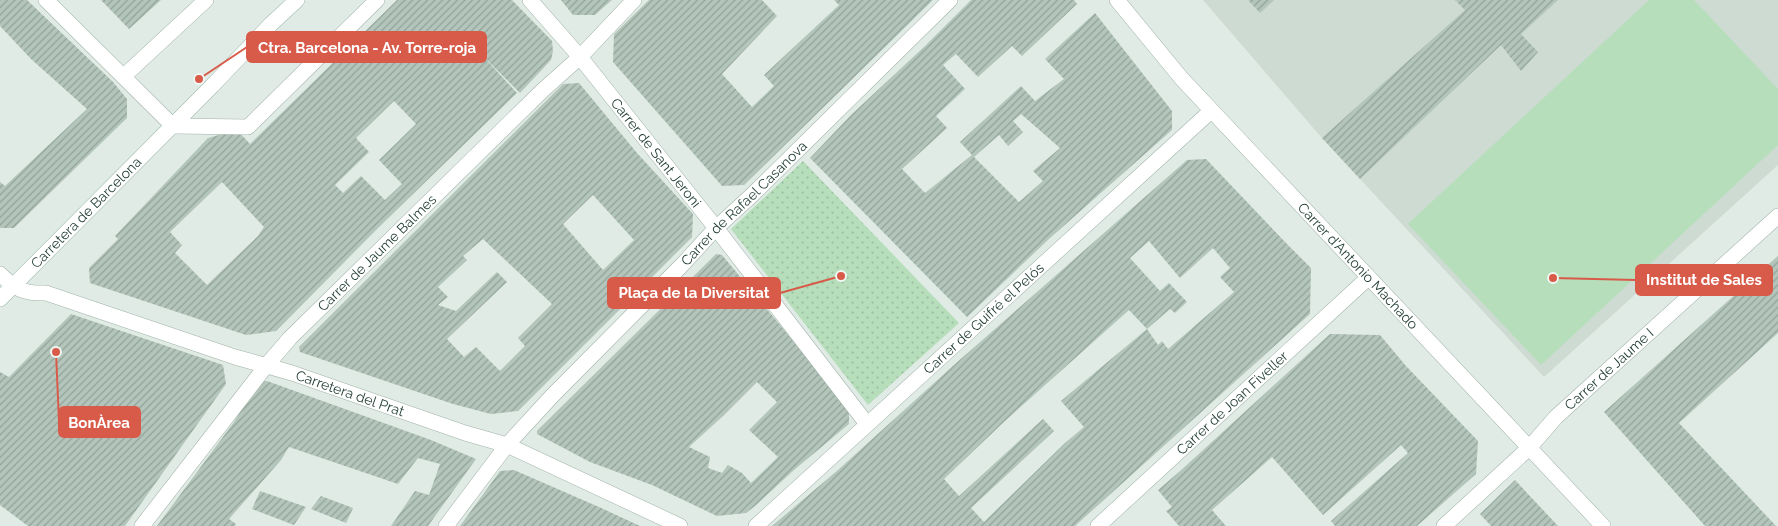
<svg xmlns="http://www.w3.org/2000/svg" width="1778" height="526" viewBox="0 0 1778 526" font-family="Raleway,sans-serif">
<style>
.built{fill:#cddbd2}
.park{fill:url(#park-dots)}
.pitch{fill:#b6debb}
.building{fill:url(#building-hatch);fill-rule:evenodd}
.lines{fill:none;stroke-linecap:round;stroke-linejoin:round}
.street-casing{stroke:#a2b3aa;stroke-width:16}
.secondary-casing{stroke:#9fbaad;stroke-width:16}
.street{stroke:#fff;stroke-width:15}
.secondary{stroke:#fff;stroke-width:15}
.labels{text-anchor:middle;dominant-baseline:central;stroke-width:5;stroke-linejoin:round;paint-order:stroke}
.street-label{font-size:14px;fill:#1f3c30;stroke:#eff7f2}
.leader{fill:none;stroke:#d85b4a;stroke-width:2}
.callout-dot{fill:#d85b4a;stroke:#eff7f2;stroke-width:2}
.callout{fill:#d85b4a;stroke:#d85b4a;stroke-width:2}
.callout-label{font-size:15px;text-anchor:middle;font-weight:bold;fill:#fff}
</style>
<defs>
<pattern id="park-dots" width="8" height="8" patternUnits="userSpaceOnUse" patternTransform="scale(1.25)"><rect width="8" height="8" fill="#b6debb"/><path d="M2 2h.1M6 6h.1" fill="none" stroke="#9cbfa1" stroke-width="1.8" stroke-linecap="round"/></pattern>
<pattern id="building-hatch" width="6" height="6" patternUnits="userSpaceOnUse" patternTransform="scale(1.25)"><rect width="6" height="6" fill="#b4c6bc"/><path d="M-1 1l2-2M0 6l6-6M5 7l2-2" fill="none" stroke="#92a299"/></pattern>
</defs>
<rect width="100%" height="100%" fill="#dfebe4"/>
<path class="built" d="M1203 0H1778V165L1544 377 1322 138Z"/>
<path class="park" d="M803 161 959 323 868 405 731 229Z"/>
<path class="pitch" d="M1649 0H1694L1778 89V145L1541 365 1408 224Z"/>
<path class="building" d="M0 0H27L113 82 127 99V118L14 228H0V182L5 186 87 109 31 59 0 26Z
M101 0H161L129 29Z
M397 0H512L552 41 553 51 551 60 520 93 481 54 517 93 377 229 276 331 246 335 90 283 89 268 118 239 115 236 208 138 237 130 250 144ZM394 101 416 124 379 160 402 184 385 200 361 176 343 193 335 185 369 152 356 138ZM222 182 264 227 258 236 207 285 175 253 182 245 170 232Z
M561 0H612L595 15H573Z
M649 0H762L777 16 722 74 752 107 774 86 764 75 839 5 834 0H933L744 185 722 186 613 62 614 34Z
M971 0H1074L1077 4 1022 56 1012 46 978 77 956 54 943 65 965 89 936 116 947 128 902 169 925 193 972 155 960 142 1021 86 1035 101 1064 79 1045 59 1095 13 1172 111V130L1050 238 967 317 810 158 851 115 925 46ZM1021 114 1060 148 1033 171 1043 181 1019 202 974 157 999 135 1008 146 1023 132 1013 121Z
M1248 0H1274L1260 13Z
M1455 0H1558L1521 34 1538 52 1521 71 1501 45 1360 179 1322 138 1465 10Z
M579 83 637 153 693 214 692 237 518 411 491 414 453 404 300 352 299 347 563 84ZM593 195 634 240 603 270 563 224ZM483 239 552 304 518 338 525 346 500 371 476 347 464 357 447 339 507 282 497 272 456 311 438 305 448 297 438 287 467 260 463 256Z
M1206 159 1287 244 1311 268 1310 314 1075 526H772L838 470 954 365 1187 160ZM1149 241 1180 278 1213 248 1230 268 1220 277 1234 292 1168 349 1162 341 1158 345 1147 329 1061 401 1084 427 1065 443 984 522 971 508 1054 431 1043 419 959 496 944 479 1006 420 1129 310 1147 329 1170 309 1175 313 1187 302 1169 283 1160 291 1130 258Z
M716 254 722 255 849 408V424L794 470 755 506 746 513 717 516 652 485 590 462 537 434V431ZM757 382 777 402 749 430 778 457 751 483 742 473 728 465 722 473 708 468 710 457 689 447 723 416Z
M1778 256V333L1679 423 1776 526H1705L1604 412Z
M71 314 223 365 226 384 125 526H28L0 505V372L9 377Z
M1330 334 1380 335 1406 366 1478 441 1476 474 1417 526H1335L1331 521 1408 453 1401 445 1323 515 1272 457 1212 510 1226 526H1179L1166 511 1172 507 1158 490 1179 472Z
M267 381 431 440 476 459 428 526H391L415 491 429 495 440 464 418 458 398 484 289 447 281 460 229 519 236 524 235 526H157L234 422 257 382Z
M514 470 599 507 640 526H460L500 471Z
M1515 480 1558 526H1491L1480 514Z
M260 491 306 507 294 525 252 509Z
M321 496 353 508 346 523 311 509Z"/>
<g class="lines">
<defs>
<g id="street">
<path d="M46 0 173 126 248 127 377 0"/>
<path id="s1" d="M530 0 580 57 716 228 867 424"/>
<path id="s2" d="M1117 0 1182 79 1603 526"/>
<path d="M124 76 206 0"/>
<path id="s3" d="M0 274C15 289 24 294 46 293L235 357 292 373 465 433 507 445 680 526"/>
<path id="s4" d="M142 526 266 366 290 338 543 90 580 57 634 0"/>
<path id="s5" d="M446 526 507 445 552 396 683 264 716 228 751 196 950 0"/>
<path id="s6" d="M756 526 1211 111"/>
<path id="s7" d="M1098 526 1368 278"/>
<path id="s8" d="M1444 526 1529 448 1556 417 1778 216"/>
</g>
<g id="secondary">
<path id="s9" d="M0 299 212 86 271 24 297 0"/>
</g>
</defs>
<use href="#street" class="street-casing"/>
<use href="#secondary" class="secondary-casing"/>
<use href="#street" class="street"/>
<use href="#secondary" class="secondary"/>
</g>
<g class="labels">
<g class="street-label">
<text stroke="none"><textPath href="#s1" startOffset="198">Carrer de Sant Jeroni</textPath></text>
<text stroke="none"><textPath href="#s5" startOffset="440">Carrer de Rafael Casanova</textPath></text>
<text stroke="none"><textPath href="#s9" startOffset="122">Carretera de Barcelona</textPath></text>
<text stroke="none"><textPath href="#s4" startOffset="361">Carrer de Jaume Balmes</textPath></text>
<text stroke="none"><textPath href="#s2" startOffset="359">Carrer d'Antonio Machado</textPath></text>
<text stroke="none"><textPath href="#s6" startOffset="308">Carrer de Guifré el Pelós</textPath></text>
<text stroke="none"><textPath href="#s8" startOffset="228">Carrer de Jaume I</textPath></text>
<text stroke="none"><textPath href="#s3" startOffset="372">Carretera del Prat</textPath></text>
<text stroke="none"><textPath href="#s7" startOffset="182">Carrer de Joan Fiveller</textPath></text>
</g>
</g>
<path class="leader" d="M199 79L247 47M1553 278L1636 280M841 276L780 293M56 352L59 422"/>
<g class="callout-dot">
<circle cx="199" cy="79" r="5"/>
<circle cx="1553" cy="278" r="5"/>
<circle cx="841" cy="276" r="5"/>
<circle cx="56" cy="352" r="5"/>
</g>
<g class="callout">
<rect x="247" y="32" width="239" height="30" rx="5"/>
<rect x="1636" y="265" width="136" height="30" rx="5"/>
<rect x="608" y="278" width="172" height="30" rx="5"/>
<rect x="59" y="407" width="81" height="30" rx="5"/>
</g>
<g class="callout-label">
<text x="367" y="53">Ctra. Barcelona - Av. Torre-roja</text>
<text x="1704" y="285">Institut de Sales</text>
<text x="694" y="298">Plaça de la Diversitat</text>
<text x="99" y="428">BonÀrea</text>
</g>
</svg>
